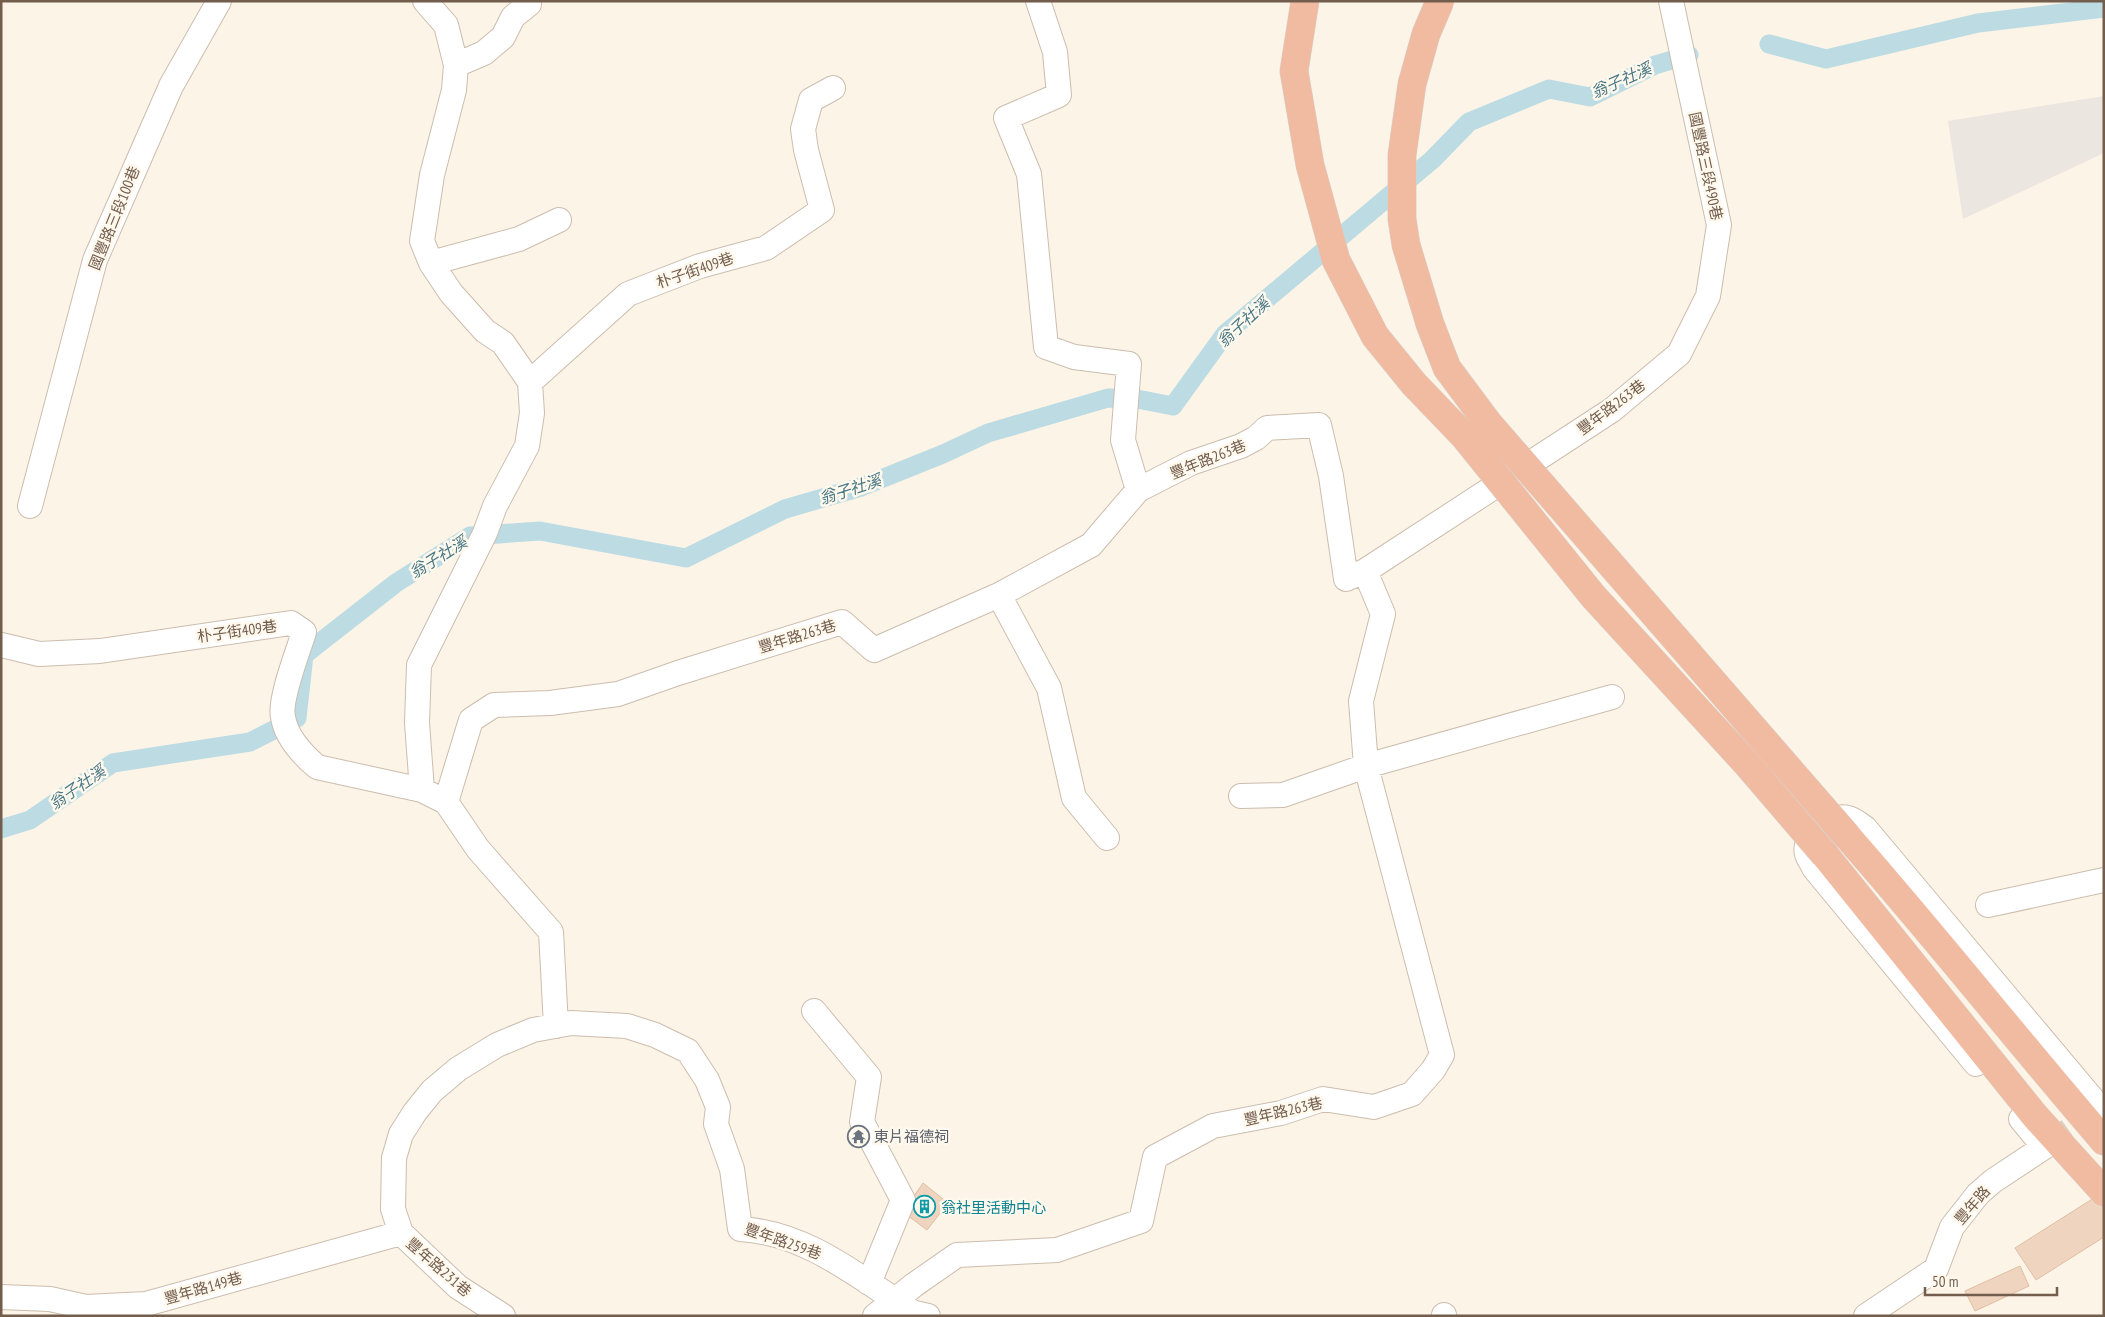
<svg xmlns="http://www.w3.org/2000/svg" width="2105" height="1317" viewBox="0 0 2105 1317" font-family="'PT Sans Narrow','Noto Sans TC',sans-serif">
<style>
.industrial{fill:#ebe6e0}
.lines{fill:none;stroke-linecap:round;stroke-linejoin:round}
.canal{stroke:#bcdbe3;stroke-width:19}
.building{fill:#efd5c0;stroke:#e0bda2}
.minor-tunnel{stroke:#d9cec0;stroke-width:24;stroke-dasharray:24 12;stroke-linecap:butt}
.minor-casing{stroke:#ccbdae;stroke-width:26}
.highway-casing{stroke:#d8d2cd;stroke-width:29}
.minor{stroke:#fff;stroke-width:24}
.highway{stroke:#f1bba2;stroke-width:28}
.highway-bridge-casing{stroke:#d8d2cd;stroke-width:29;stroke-linecap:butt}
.highway-bridge{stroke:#f1bba2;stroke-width:28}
.labels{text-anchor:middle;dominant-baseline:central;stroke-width:5;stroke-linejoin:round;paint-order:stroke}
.street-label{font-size:15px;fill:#735d4d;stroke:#fef8ed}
.worship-label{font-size:15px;fill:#5b616d;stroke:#fef8ed;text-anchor:start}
.culture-label{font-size:15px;fill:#0d838f;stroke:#fef8ed;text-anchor:start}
.water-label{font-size:16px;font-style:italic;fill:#487785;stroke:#fef8ed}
</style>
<rect width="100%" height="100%" fill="#fbf4e7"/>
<path class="industrial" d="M2104 96V153L1963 219 1948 121Z"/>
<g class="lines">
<path class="canal" d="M1769 44 1826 59 1978 23 2104 8
M1 829 30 820 113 763 250 742 297 718 304 655 396 583 470 536 540 531 686 558 785 509 861 487 943 454 988 433 1108 398 1137 399 1173 406 1225 334 1432 160 1469 122 1549 89 1590 97 1655 65 1689 55"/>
</g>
<path class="building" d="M923 1183 948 1203 927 1230 903 1212Z
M2097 1196 2104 1207V1237L2036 1280 2015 1248Z
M2020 1266 2029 1286 1975 1311 1965 1291Z"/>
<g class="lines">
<path class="minor-tunnel" d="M2049 1144 2094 1112"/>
<defs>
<path id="minor" d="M1038 1 1055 52 1059 95 1006 118 1029 174 1046 347 1074 357 1129 364 1123 440 1138 490
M456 65 484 53 503 37 513 17 529 4
M431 263 519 239 559 220
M530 382 628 294 700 266 766 248 822 210 806 150 803 129 811 100 833 88
M30 506 95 260 171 86 219 1
M999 595 1049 688 1074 798 1107 838
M1 645 39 654 100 651 291 623 304 632C298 652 279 699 283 717 286 737 303 755 317 767L422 790 446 802 478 849 551 932 556 1026
M422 790 417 723 419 665 485 533 495 506 527 446 532 413 530 382 503 343 485 331 451 293 431 263 422 241 432 175 454 90 456 65 446 25 425 1
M1241 796 1283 795 1366 766 1612 697
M446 802 471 720 494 705 550 703 618 694 678 673 842 622 874 650 999 595 1091 545 1138 490 1191 463 1241 446 1256 438 1267 428 1319 425 1331 476 1346 579 1365 571 1612 410 1679 354 1708 296 1719 225 1671 1
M1988 905 2104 880
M814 1011 869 1077 862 1122 903 1200 869 1283
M1976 1064 1814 868C1812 863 1808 858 1807 854 1802 834 1830 813 1848 818 1854 819 1860 825 1865 828L2100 1108
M2021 1119 2044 1147
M1 1297 50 1299 86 1307 146 1304 401 1233
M892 1302 915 1313 928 1316
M503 1316 458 1287 401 1233 393 1209 394 1158 401 1134 415 1112 432 1091 458 1069 497 1045 533 1030 571 1023 627 1026 655 1035 688 1051 707 1080 718 1107 716 1124 732 1169 740 1229C797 1232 843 1265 889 1296L892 1302
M875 1316 914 1285 957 1255 1057 1250 1141 1221 1155 1157 1213 1126 1281 1113 1323 1099 1374 1107 1412 1094 1433 1070 1442 1055 1366 766 1361 701 1383 614 1365 571
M1444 1316V1315
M1866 1316 1936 1269 1952 1227 1978 1194 1993 1181 2049 1144"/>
<path id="highway" d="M1847 836C1935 936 2017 1040 2104 1141
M1825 855 2035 1116 2104 1192"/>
</defs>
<use href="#minor" class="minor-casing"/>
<use href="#highway" class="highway-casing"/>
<use href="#minor" class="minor"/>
<use href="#highway" class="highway"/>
<defs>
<path id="highway-bridge" d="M1305 1 1294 71 1310 165 1336 260 1375 336 1414 384 1464 436 1593 596 1747 764 1825 855
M1440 1 1426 34 1412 84 1402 155V219L1406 245 1430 324 1447 368 1488 423 1847 836"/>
</defs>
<use href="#highway-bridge" class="highway-bridge-casing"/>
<use href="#highway-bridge" class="highway-bridge"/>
</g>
<defs>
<symbol id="temple-ring" viewBox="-11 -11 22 22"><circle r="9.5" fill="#fef8ed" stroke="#6b7280" stroke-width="1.5"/><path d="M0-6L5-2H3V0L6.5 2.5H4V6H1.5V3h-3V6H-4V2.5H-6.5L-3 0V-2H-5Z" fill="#6b7280"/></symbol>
<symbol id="building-ring" viewBox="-11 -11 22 22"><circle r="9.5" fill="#fef8ed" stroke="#0f9aa8" stroke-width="1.5"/><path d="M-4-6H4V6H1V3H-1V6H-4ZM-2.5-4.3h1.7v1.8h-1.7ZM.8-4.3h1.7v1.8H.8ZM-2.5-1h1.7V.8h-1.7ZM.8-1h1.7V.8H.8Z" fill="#0f9aa8"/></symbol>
</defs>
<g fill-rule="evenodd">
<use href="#temple-ring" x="846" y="1124" width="25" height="25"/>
<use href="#building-ring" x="912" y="1194" width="25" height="25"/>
</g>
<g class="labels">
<g class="street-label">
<text transform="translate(1706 166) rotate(78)">國豐路三段490巷</text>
<text transform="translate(114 218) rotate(-68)">國豐路三段100巷</text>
<text transform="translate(695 270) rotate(-19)">朴子街409巷</text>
<text transform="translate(1611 407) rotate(-37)">豐年路263巷</text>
<text transform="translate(1208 459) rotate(-22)">豐年路263巷</text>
<text transform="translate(237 631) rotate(-8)">朴子街409巷</text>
<text transform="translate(797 636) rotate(-17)">豐年路263巷</text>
<text transform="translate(1283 1111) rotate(-13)">豐年路263巷</text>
<text transform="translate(1972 1205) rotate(-49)">豐年路</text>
<text transform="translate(783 1241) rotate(19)">豐年路259巷</text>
<text transform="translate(439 1267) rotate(41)">豐年路231巷</text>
<text transform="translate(203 1288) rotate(-16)">豐年路149巷</text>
</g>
<g class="worship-label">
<text x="874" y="1136">東片福德祠</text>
</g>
<g class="culture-label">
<text x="941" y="1207">翁社里活動中心</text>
</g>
<g class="water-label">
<text transform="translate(1621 80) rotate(-24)">翁子社溪</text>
<text transform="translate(1243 322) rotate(-43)">翁子社溪</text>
<text transform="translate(850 489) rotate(-18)">翁子社溪</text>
<text transform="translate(438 557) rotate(-32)">翁子社溪</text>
<text transform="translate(77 787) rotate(-35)">翁子社溪</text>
</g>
</g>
<rect width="2105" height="1317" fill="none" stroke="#735d4d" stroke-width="5"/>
<path d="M1925 1287v8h132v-8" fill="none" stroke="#735d4d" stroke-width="2.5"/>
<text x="1932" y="1287" font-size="15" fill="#735d4d" stroke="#fef8ed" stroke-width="4" paint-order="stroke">50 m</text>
</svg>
